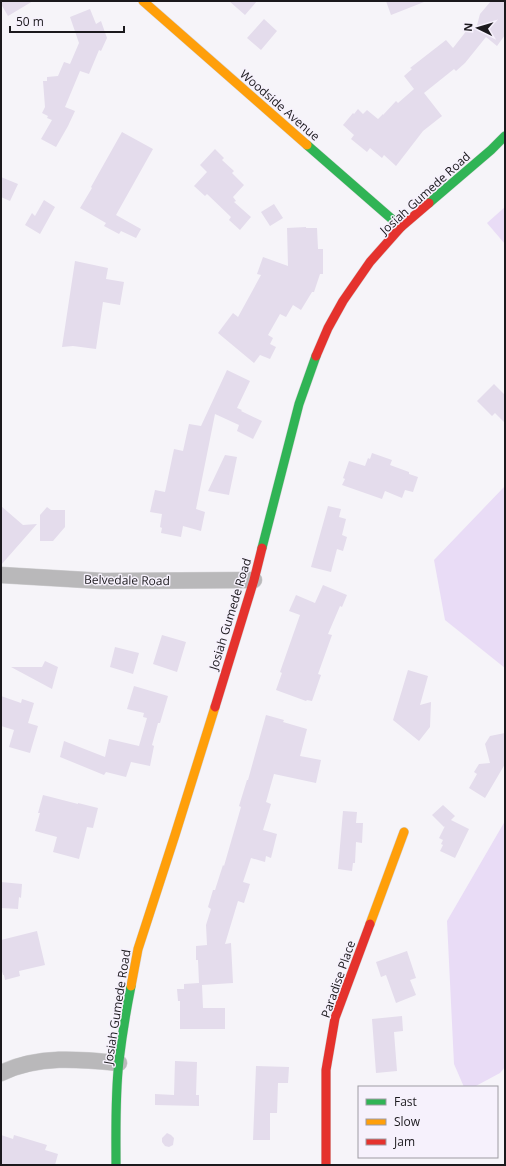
<svg xmlns="http://www.w3.org/2000/svg" width="506" height="1166" viewBox="0 0 506 1166" font-family="'Open Sans',sans-serif">
<style>
.green{fill:#e9dcf6}
.building{fill:#e4dcec}
.lines{fill:none;stroke-linecap:round;stroke-linejoin:round}
.street-casing{stroke:#d3d2d5;stroke-width:17}
.fast-casing{stroke:#d3d2d5;stroke-width:10}
.slow-casing{stroke:#d3d2d5;stroke-width:10}
.jam-casing{stroke:#d3d2d5;stroke-width:10}
.street{stroke:#b9b8ba;stroke-width:16}
.fast{stroke:#30b455;stroke-width:9}
.slow{stroke:#ff9f0a;stroke-width:9}
.jam{stroke:#e5322d;stroke-width:9}
.labels{text-anchor:middle;dominant-baseline:central;stroke-width:3;stroke-linejoin:round;paint-order:stroke}
.street-label{font-size:12px;fill:#1b191d;stroke:#f6f1fc}
</style>
<rect width="100%" height="100%" fill="#f6f4f9"/>
<path class="green" d="M505 207V244L487 223Z
M505 486V668L445 620 434 560Z
M505 821V1067L500 1073 474 1087H464L454 1064 447 921Z"/>
<path class="building" d="M1 1H33L8 16 1 4Z
M229 1H257L245 15Z
M386 1H424V2L391 15Z
M491 1H505V35L497 46 486 37 465 63 456 71 454 69 424 93 442 116 423 131 396 166 384 155 382 158 370 148 367 152 351 139 354 135 343 125 353 113 354 114 358 109 363 114 367 110 378 119 383 114V115L396 101 398 103 414 89 404 76 412 69 410 68 446 40 453 48 471 25 476 29 480 14Z
M90 9 96 24 101 21 107 38 101 51 99 50 89 74 80 71 65 107 75 111 68 126 56 147 41 139 52 120 47 118 48 116 42 113 45 107 43 81H47V77L58 76 64 62 70 64 79 43 70 17Z
M264 19 277 31 261 50 247 38Z
M122 132 153 149 116 215 141 229 136 238 121 231 119 234 104 226 106 223 80 208 92 188 91 187Z
M215 149 224 158 222 160 234 171 232 173 244 185 233 197 236 201 234 202 251 217 240 230 229 220 231 217 207 194 205 196 194 186 207 172 200 165Z
M1 177 18 184 10 201 1 197Z
M44 200 55 207 40 234 25 225 32 213 35 216Z
M274 204 283 218 270 226 261 212Z
M306 227V228H317L318 249H323V274H320L314 292H312L301 310 293 305 286 317 280 314 268 335 273 338 270 344 276 347 270 359 260 355 254 363 218 333 233 313 238 317 261 275 257 274 263 257 288 266 287 228Z
M75 261 108 268 106 279 124 282 120 305 103 302 96 349 73 346 62 347Z
M227 370 250 381 237 408 242 410 241 411 262 421 253 439 237 431 239 425 215 414 196 509 205 512 201 531 183 526 181 537 161 533 162 528 160 527 162 514 150 512 155 490 165 492 174 449 183 451 189 424 201 426Z
M494 384 505 395V423L495 413 492 416 477 401Z
M372 453 392 460 390 465 409 472V474L418 477 413 492 405 490 402 498 385 491 382 499 342 485 345 479 343 478 349 461 365 466 368 458 370 459Z
M225 455 237 457 229 495 208 491Z
M1 506 23 525 37 524 1 565Z
M328 506 341 509 339 517 346 519 342 535 347 537 343 551 337 549 331 572 311 567Z
M47 507 51 510H65V527L53 541H40V515Z
M323 585 347 595 342 607 340 606 328 634 332 635 318 674 321 675 312 701 307 700 306 701 276 690 282 673 280 672 300 615 289 611 296 595 315 603Z
M162 635 186 642 177 672 153 664Z
M115 647 139 653 133 674 110 667Z
M45 661 58 667 52 689 11 667H42Z
M408 670 428 676 420 705 431 702 430 727 419 741 393 720Z
M134 686 168 696 160 723H158L152 745 154 746 150 766 131 762 126 777 106 772 104 775 60 757 64 741 105 757 109 739 139 746 147 718 143 717 144 713 127 709Z
M1 696 21 703 22 699 34 703 28 723 38 726 30 753 9 747 14 730 1 726Z
M266 715 284 720 283 722 307 729 300 756 321 760 316 783 274 774 266 802 271 804 263 830 277 834 271 858 266 856 265 862 251 858 243 882 250 884 244 903 238 901 225 944 231 943 233 983 202 985 203 1008H225V1029H180V1001H178L177 989H184V984L199 983 198 960H196V946L207 945 206 925 211 909 208 907 213 890H215L223 865 224 866 241 807 239 806 247 780H248Z
M505 733V764L485 798 469 788 477 774 474 772 479 764 490 763 485 744 490 736Z
M43 795 78 804V803L98 808 93 828 87 827 79 859 53 852 57 837 35 831 40 813H38Z
M443 805 455 816 451 820 469 829 455 858 440 851 443 845 441 844 443 840 439 838 445 826 444 827 432 815Z
M343 811 357 812 356 823H363L362 843 356 842 355 863H353L352 871 338 869Z
M1 882 22 884 21 898 19 897 18 909 1 908Z
M37 931 45 965 19 971 20 976 5 980 4 975H3L1 968V940Z
M407 951 416 978 410 980 416 995 396 1003 386 975 381 977 376 962Z
M402 1016 403 1031 394 1032 397 1071 376 1073 372 1019Z
M175 1061 197 1062 196 1095H199V1106L155 1105V1094L174 1095Z
M256 1066 289 1067 288 1083H278L277 1113H270V1140H253Z
M167 1133 171 1135 174 1138 173 1145 169 1147 165 1146 162 1142V1138Z
M1 1135 13 1139 14 1135 47 1145 45 1150 58 1154 55 1165H1Z"/>
<g class="lines">
<defs>
<path id="street" d="M1 575 103 581 254 580
M1 1073C38 1055 79 1059 119 1063"/>
<path id="fast" d="M307 145 401 227
M429 203 491 150 505 136
M262 548 299 404 316 356
M116 1165C116 1131 115 1095 119 1061 122 1036 126 1011 131 986"/>
<path id="slow" d="M143 1 307 145
M370 924 404 832
M131 986 138 949 175 835 215 707"/>
<path id="jam" d="M316 356 328 328 343 301 370 262 401 227 429 203
M215 707 254 580 262 548
M326 1165V1070L335 1018 370 924"/>
</defs>
<use href="#street" class="street-casing"/>
<use href="#fast" class="fast-casing"/>
<use href="#slow" class="slow-casing"/>
<use href="#jam" class="jam-casing"/>
<use href="#street" class="street"/>
<use href="#fast" class="fast"/>
<use href="#slow" class="slow"/>
<use href="#jam" class="jam"/>
</g>
<g class="labels">
<g class="street-label">
<text transform="translate(280 105) rotate(41)">Woodside Avenue</text>
<text transform="translate(425 193) rotate(-42)">Josiah Gumede Road</text>
<text transform="translate(127 580) rotate(1)">Belvedale Road</text>
<text transform="translate(230 614) rotate(-73)">Josiah Gumede Road</text>
<text transform="translate(338 979) rotate(-71)">Paradise Place</text>
<text transform="translate(117 1007) rotate(-81)">Josiah Gumede Road</text>
</g>
</g>
<rect width="506" height="1166" fill="none" stroke="#1b191d" stroke-width="4"/>
<rect x="358" y="1086" width="140" height="72" fill="#f6f1fc" stroke="#9e9ba3"/>
<rect x="366" y="1099" width="20" height="6" fill="#30b455" stroke="#9e9ba3"/>
<text x="394" y="1106" font-size="12" fill="#1b191d">Fast</text>
<rect x="366" y="1119" width="20" height="6" fill="#ff9f0a" stroke="#9e9ba3"/>
<text x="394" y="1126" font-size="12" fill="#1b191d">Slow</text>
<rect x="366" y="1139" width="20" height="6" fill="#e5322d" stroke="#9e9ba3"/>
<text x="394" y="1146" font-size="12" fill="#1b191d">Jam</text>
<g transform="translate(478 28) rotate(275)" stroke="#f6f1fc" stroke-width="3" paint-order="stroke">
<path d="M0-3L7 15L0 10L-7 15Z" fill="#1b191d"/>
<text y="-6" font-size="11" font-weight="bold" text-anchor="middle" fill="#1b191d">N</text>
</g>
<path d="M10 26v6h114v-6" fill="none" stroke="#1b191d" stroke-width="2"/>
<text x="16" y="26" font-size="12" fill="#1b191d" stroke="#f6f1fc" stroke-width="3" paint-order="stroke">50 m</text>
</svg>
